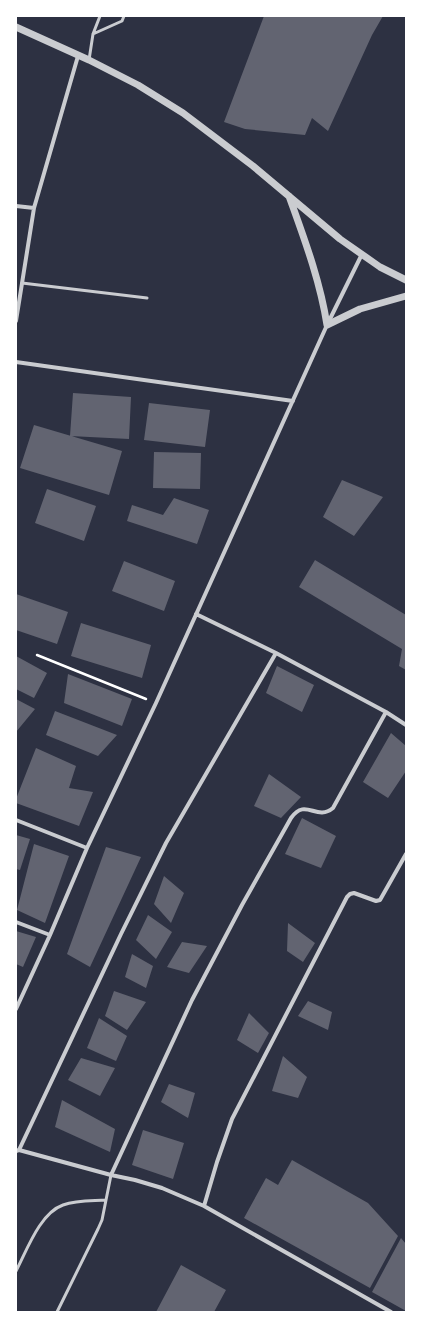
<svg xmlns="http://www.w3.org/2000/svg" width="422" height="1328" viewBox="0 0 422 1328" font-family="Poppins,sans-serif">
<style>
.building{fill:#626471}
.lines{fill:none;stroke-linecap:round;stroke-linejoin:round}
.path{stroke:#fff;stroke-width:2.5}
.service{stroke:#caccd0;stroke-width:3}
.minor{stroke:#caccd0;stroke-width:4}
.tertiary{stroke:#caccd0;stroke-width:7}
</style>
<rect width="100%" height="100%" fill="#2d3142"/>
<path class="building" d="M264 16H383L372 35 328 131 312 118 305 135 245 129 224 122Z
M73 393 131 397 129 439 70 436Z
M149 403 210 410 205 447 144 440Z
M34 425 122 451 109 495 20 468Z
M154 452 201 453 200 489 153 488Z
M342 480 383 497 354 536 323 517Z
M47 489 96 506 84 541 35 523Z
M174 498 209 510 197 544 127 521 132 505 163 515Z
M315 560 406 615V670L399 666 402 649 299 587Z
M124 561 175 581 164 611 112 591Z
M16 594 68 612 57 644 16 630Z
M81 623 151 645 142 678 71 656Z
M16 656 47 673 34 698 16 689Z
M277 666 314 685 302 712 266 693Z
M68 674 132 699 122 726 64 703Z
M16 699 35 709 16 732Z
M55 711 117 735 98 756 46 735Z
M391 733 406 746V771L388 798 363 782Z
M36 748 76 766 69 788 93 792 79 826 16 803V799Z
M269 774 301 797 281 818 254 806Z
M302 818 336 836 321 868 285 854Z
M16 835 30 839 20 870 16 869Z
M34 844 69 856 45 923 17 910Z
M106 847 141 857 90 967 67 954Z
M164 876 184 893 171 923 154 904Z
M148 915 172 932 156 959 136 940Z
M288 923 315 943 303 962 287 951Z
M16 931 36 937 23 967 16 964Z
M182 942 207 946 189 973 167 967Z
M132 954 153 966 146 988 125 977Z
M114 991 146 1002 127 1030 105 1016Z
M308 1001 332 1012 328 1030 298 1016Z
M249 1013 269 1033 258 1053 237 1040Z
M99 1018 127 1036 116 1061 87 1048Z
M283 1056 307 1077 298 1098 272 1091Z
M81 1058 115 1068 100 1096 68 1080Z
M169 1084 195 1093 188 1118 161 1102Z
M62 1100 115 1129 110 1152 55 1127Z
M143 1130 184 1143 173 1179 132 1165Z
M292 1160 368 1203 398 1236 370 1288 244 1218 266 1178 278 1185Z
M401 1238 406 1244V1311L372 1292Z
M181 1265 226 1290 214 1312H156Z"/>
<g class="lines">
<path class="path" d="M37 655 146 699"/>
<path class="service" d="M93 34 122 21 124 16
M89 60 93 34 100 16
M22 283 147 298
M16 1271C27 1250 40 1213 63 1205 77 1200 92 1201 106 1200
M57 1312 98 1229 102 1220 111 1175"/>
<path class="minor" d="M16 206 34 208
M16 321 34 208 78 56
M16 362 293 401
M196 614 276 653 386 712 406 725
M16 820 87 848
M16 922 50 935
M16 1009 50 935 87 848 156 703 327 325 362 254
M19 1150 121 934 166 843 276 653
M16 1151 19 1150 111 1175 135 1180 162 1188 204 1206 391 1312
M111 1175 192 1000 242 905 291 818C306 797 316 822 333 808L386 712
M204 1206 217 1162 232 1119 347 897 350 894 354 893 376 901 380 900 406 854"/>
<path class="tertiary" d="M16 27 89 60 138 85 183 113 253 166 340 239 380 267 406 280
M289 196C304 238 320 280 327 325L360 309 406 296"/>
</g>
<rect width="422" height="1328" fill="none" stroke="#ffffff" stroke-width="34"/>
</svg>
